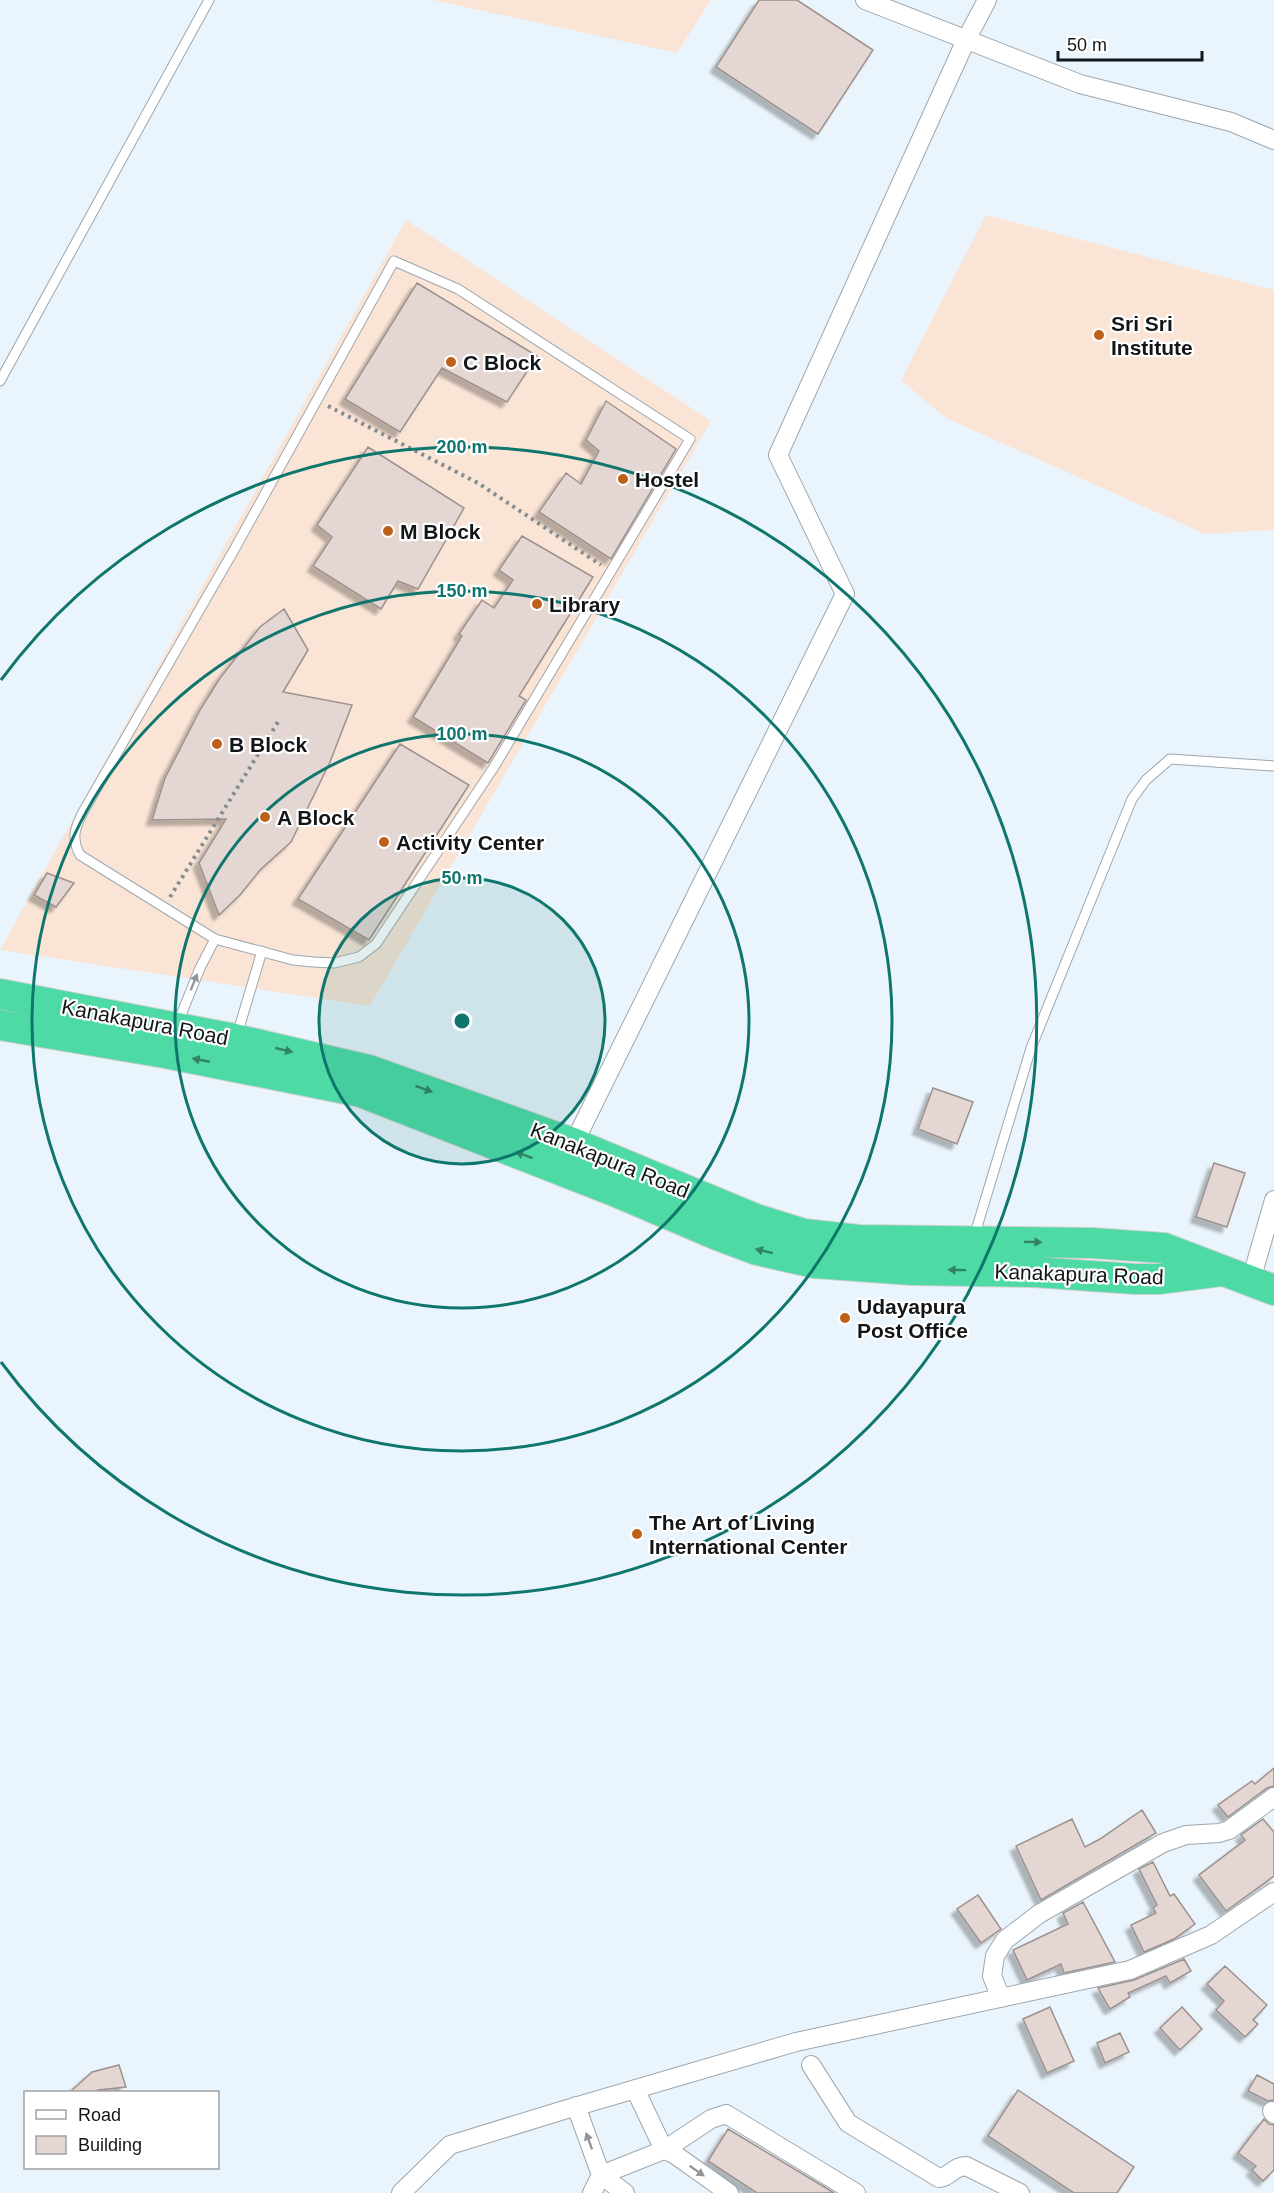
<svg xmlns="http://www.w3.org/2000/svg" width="1274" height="2193" viewBox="0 0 1274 2193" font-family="Arial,sans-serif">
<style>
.education{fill:#f9e4d5}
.building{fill:#e3d6d3;stroke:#9d918e;stroke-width:1.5;filter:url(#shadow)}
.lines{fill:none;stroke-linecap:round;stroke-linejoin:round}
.service-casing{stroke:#9ea7ae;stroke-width:11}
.minor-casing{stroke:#9ea7ae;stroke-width:20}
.trunk-casing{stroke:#d0d0d1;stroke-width:32}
.path{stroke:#858c91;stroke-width:4;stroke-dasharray:3 4.5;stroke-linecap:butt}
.service{stroke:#fff;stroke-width:9}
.minor{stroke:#fff;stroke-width:18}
.trunk{stroke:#4edaa4;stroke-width:30}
.oneway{fill:#959698}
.oneway2{fill:#338265}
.ring{fill:none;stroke:#0f766e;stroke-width:3}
.poi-dot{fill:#be5f1a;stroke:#fff;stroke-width:2}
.labels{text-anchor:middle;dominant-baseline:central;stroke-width:4.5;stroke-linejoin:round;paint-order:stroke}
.poi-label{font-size:21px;font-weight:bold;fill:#131619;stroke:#fff;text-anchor:start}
.street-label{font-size:21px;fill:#131619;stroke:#fff}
.centre{fill:#0f766e;stroke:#fff;stroke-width:3}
.ring-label{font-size:18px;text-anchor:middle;font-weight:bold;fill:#0f766e;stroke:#fff;stroke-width:4.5;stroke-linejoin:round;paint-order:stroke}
</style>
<defs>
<filter id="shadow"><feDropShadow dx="-5.5" dy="5.5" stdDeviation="1.5" flood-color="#0004"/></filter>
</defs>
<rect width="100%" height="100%" fill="#eaf4fc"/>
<path class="education" d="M433 0H711L677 53Z
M986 215 1274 290V530L1205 534 946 418 901 380Z
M406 220 711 421 370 1006 0 950Z"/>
<path class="building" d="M759 0H797L873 50 818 134 716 67Z
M417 283 537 356 507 402 442 368 400 432 345 399Z
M606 401 676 449 611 559 539 512 566 473 581 484 599 451 586 440Z
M368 447 464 508 418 589 398 581 381 609 313 566 332 537 317 525Z
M522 536 593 577 519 696 526 700 488 763 413 717 462 636 459 634 482 600 494 608 513 580 499 570Z
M284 609 308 650 283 692 352 705 330 762 291 842 261 869 240 895 219 915 199 863 226 819 152 820 165 778 200 710 220 678 260 627Z
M400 744 469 785 369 940 298 899Z
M47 873 74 883 56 907 34 895Z
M933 1088 973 1102 957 1144 918 1129Z
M1214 1163 1245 1173 1227 1227 1196 1217Z
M1274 1768V1786L1267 1788 1228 1817 1218 1805 1252 1781 1255 1784Z
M1142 1810 1156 1833 1041 1900 1016 1846 1072 1819 1085 1847 1100 1839Z
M1263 1819 1274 1832V1876L1226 1911 1199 1875 1245 1840 1241 1835Z
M1153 1862 1170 1896 1174 1894 1195 1924 1174 1939 1144 1952 1131 1925 1156 1913 1153 1908 1157 1905 1139 1869Z
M978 1895 1001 1929 981 1943 957 1909Z
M1083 1902 1115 1962 1064 1973 1061 1964 1027 1980 1013 1950 1068 1924 1063 1913Z
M1184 1959 1191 1971 1170 1983 1166 1976 1128 1993 1130 1997 1110 2009 1098 1988 1134 1980Z
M1225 1966 1267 2005 1253 2020 1258 2024 1245 2037 1216 2010 1224 2001 1207 1984Z
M1050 2007 1074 2061 1047 2073 1023 2019Z
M1182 2007 1202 2029 1180 2050 1160 2028Z
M1120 2033 1129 2052 1105 2063 1097 2043Z
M119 2065 126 2087 98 2090 95 2092H70L92 2072Z
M1257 2075 1274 2084V2100L1268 2101 1248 2091Z
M1018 2090 1134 2167 1117 2193H1074L988 2136Z
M1264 2119 1269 2124 1274 2125V2170L1263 2181 1252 2170 1256 2166 1238 2153Z
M728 2129 826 2188 834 2193H757L708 2161Z"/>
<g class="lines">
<defs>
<path id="service" d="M394 261 458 289 690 439 494 767 376 944 359 957 334 963 313 962 293 960 215 939 80 855C71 838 75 828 83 812L234 550Z
M0 381 209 0
M177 1025 200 968 215 939
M237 1035 262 951
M974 1237 1031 1048 1132 799 1146 780 1170 759 1274 766"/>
<path id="minor" d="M865 0 1080 84 1231 122 1274 140
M570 1151 845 594 778 455 966 40 987 0
M1251 1280 1274 1200
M1001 1998 992 1976 995 1956 1005 1940 1039 1914 1163 1843 1186 1835 1219 1833 1229 1830 1274 1797
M811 2065 848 2123 939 2178C951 2177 951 2167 966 2166L1020 2193
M635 2089 664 2150 674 2154 729 2193
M576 2106 601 2175 625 2193
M1272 2111 1274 2114
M401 2193 450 2145 564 2110 796 2042 1130 1970 1211 1935 1274 1892
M592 2193 601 2175 664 2150 711 2119 726 2114 856 2193"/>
<path id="trunk" d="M0 994 235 1039 369 1070 573 1143 756 1219 804 1234 859 1240 1092 1243 1164 1248 1274 1290
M0 1025 165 1053 361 1092 614 1191 717 1235 757 1250 814 1263 912 1270 1034 1272 1135 1279H1159L1222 1271"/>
</defs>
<use href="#service" class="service-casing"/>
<use href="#minor" class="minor-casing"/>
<use href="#trunk" class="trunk-casing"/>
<path class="path" d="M328 406 478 483 601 565
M170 897 278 722"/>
<use href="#service" class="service"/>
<use href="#minor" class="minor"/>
<use href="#trunk" class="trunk"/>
</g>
<defs><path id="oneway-solid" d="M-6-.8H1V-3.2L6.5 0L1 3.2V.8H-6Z" transform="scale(1.5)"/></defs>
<g class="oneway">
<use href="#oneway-solid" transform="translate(194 982) rotate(-68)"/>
<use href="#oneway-solid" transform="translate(589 2141) rotate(-110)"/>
<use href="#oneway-solid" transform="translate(697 2171) rotate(35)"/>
</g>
<g class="oneway2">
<use href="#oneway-solid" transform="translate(284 1050) rotate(13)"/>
<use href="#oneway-solid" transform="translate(201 1060) rotate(-169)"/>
<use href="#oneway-solid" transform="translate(424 1089) rotate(20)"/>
<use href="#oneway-solid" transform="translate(524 1155) rotate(-159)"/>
<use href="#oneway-solid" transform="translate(1033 1242) rotate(1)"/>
<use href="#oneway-solid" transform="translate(764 1251) rotate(-166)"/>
<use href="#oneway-solid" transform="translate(957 1270) rotate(-179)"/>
</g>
<circle cx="462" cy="1021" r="143" fill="#0f766e" fill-opacity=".12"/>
<g class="ring">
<circle cx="462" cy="1021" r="143"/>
<circle cx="462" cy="1021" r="287"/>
<circle cx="462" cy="1021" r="430"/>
<path d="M1 680A574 574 0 1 1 1 1362"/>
</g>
<g class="poi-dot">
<circle cx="1099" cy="335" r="6"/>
<circle cx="451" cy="362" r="6"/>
<circle cx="623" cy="479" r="6"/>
<circle cx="388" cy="531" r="6"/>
<circle cx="537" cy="604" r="6"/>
<circle cx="217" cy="744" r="6"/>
<circle cx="265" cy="817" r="6"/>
<circle cx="384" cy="842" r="6"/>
<circle cx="845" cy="1318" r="6"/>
<circle cx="637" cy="1534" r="6"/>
</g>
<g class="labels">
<g class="poi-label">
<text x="1111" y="323">Sri Sri<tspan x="1111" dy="24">Institute</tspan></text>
<text x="463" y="362">C Block</text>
<text x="635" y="479">Hostel</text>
<text x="400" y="531">M Block</text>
<text x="549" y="604">Library</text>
<text x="229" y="744">B Block</text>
<text x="277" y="817">A Block</text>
<text x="396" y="842">Activity Center</text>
<text x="857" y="1306">Udayapura<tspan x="857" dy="24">Post Office</tspan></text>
<text x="649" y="1522">The Art of Living<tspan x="649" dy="24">International Center</tspan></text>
</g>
<g class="street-label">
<text transform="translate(145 1022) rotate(11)">Kanakapura Road</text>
<text transform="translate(610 1160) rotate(22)">Kanakapura Road</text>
<text transform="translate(1079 1274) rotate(2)">Kanakapura Road</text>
</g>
</g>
<circle cx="462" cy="1021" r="9" class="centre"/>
<g class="ring-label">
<text x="462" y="453">200 m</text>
<text x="462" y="597">150 m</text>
<text x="462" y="740">100 m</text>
<text x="462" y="884">50 m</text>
</g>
<rect x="24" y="2091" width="195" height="78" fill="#ffffff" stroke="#a1a2a3" stroke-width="1.5"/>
<rect x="36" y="2110" width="30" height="9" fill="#ffffff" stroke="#a1a2a3" stroke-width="1.5"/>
<text x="78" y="2121" font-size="18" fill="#131619">Road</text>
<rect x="36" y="2136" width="30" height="18" fill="#e3d6d3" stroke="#a1a2a3" stroke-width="1.5"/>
<text x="78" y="2151" font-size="18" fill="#131619">Building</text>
<path d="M1058 51v9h144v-9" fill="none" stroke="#131619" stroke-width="3"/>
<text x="1067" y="51" font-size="18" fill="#131619" stroke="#ffffff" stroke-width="4.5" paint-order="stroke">50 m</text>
</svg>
